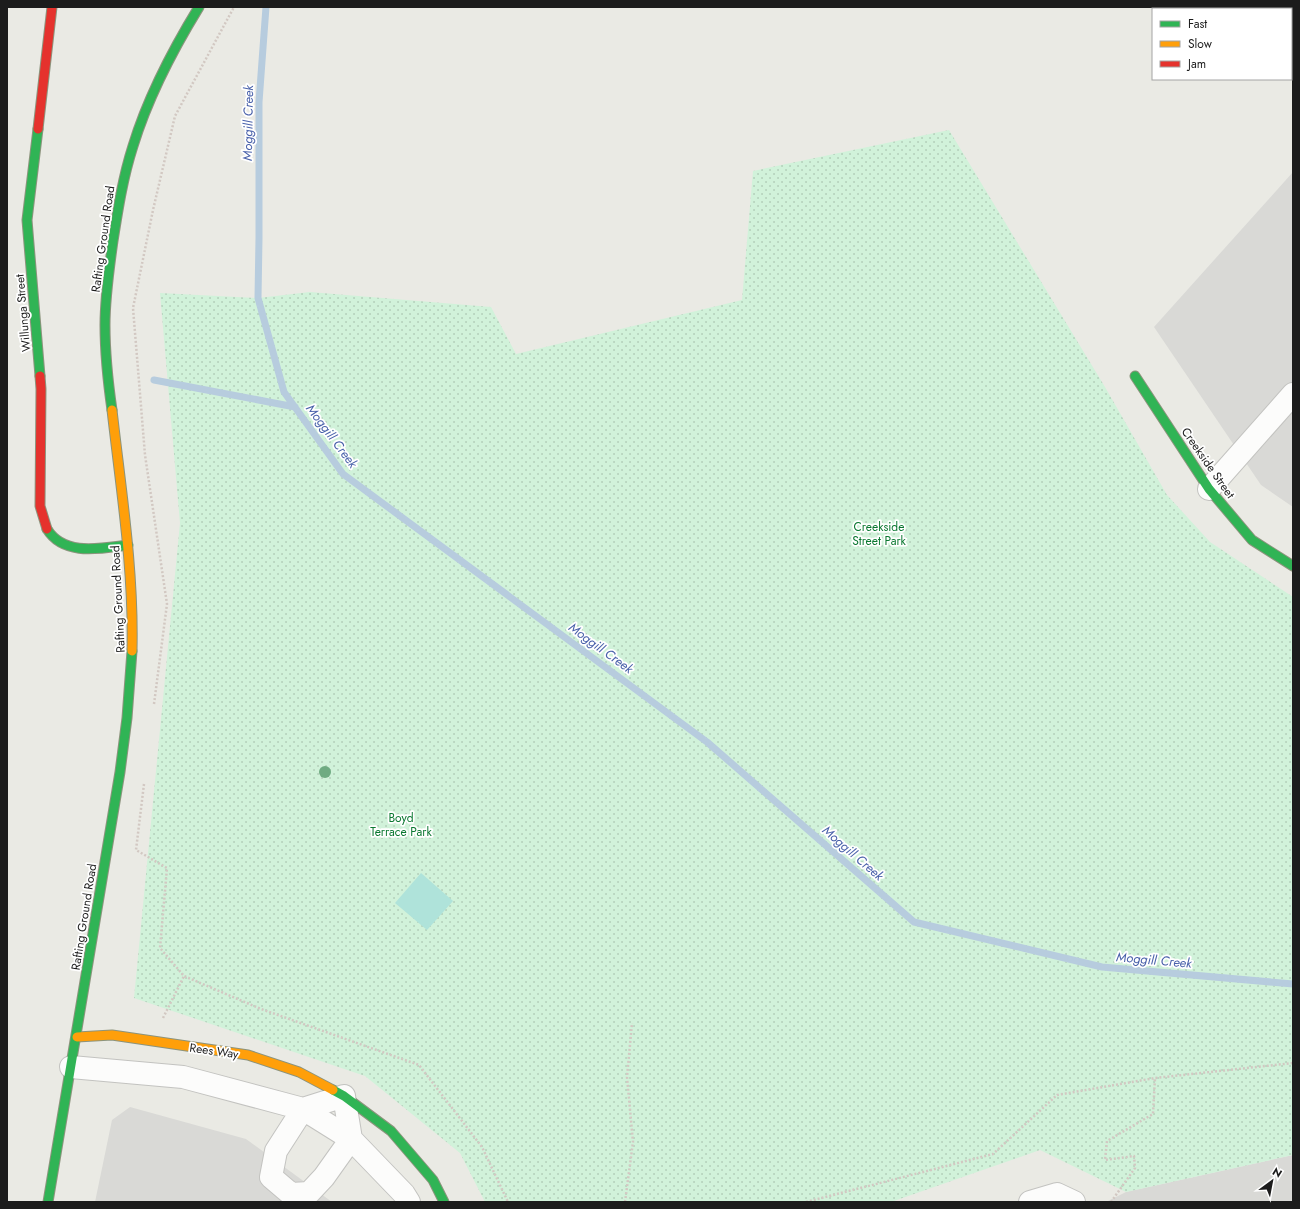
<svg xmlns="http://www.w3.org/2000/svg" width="1300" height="1209" viewBox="0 0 1300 1209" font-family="Jost,sans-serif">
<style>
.residential{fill:#d9d9d6}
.park{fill:url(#park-dots)}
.pitch{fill:#afe3da}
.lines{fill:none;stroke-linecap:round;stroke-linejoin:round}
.stream{stroke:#b7ccde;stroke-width:7}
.building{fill:url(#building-cross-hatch)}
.street-casing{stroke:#c3c3c0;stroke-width:24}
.fast-casing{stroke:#8c947d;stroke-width:11}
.slow-casing{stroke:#8c947d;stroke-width:11}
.jam-casing{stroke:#8c947d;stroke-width:11}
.path{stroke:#d2c8c2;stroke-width:2.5;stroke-dasharray:2 2;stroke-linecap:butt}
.street{stroke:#fcfcfb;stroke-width:22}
.fast{stroke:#30b455;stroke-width:9}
.slow{stroke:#ff9f0a;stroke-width:9}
.jam{stroke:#e5322d;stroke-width:9}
.tree{fill:#6fab82}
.labels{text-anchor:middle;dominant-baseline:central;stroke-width:3.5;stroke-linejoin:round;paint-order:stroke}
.street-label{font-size:12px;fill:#1c1c1c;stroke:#fff}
.park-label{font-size:12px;fill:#0b7831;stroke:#fff}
.water-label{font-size:13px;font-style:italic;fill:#4961aa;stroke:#fff}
</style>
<defs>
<pattern id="park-dots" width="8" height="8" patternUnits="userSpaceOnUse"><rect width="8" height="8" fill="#d1f2da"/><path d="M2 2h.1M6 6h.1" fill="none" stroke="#b3cfba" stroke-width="1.8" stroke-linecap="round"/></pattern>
<pattern id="building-cross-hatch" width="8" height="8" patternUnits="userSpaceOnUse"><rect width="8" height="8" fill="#d1d0cb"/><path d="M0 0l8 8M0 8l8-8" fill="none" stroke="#b3b2ae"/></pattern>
</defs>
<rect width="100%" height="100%" fill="#eaeae4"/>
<path class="residential" d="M1293 172V507L1261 485 1154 327Z
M130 1107 246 1139 332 1202H95L112 1120Z
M1293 1155V1202H1106L1126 1192Z"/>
<path class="park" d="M949 130 1105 387 1167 495 1210 542 1293 597V1155L1126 1192 1040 1150 891 1202H485L460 1153 365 1076 134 998 180 523 160 293 258 298 310 292 491 307 516 354 742 300 753 171Z"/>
<path class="pitch" d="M421 873 453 901 427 930 395 903Z"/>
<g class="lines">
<path class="stream" d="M266 7 259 102V238L258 298 284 392 343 474 707 742 914 922 1102 967 1293 984
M154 380 295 407"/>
</g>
<path class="building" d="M1205 7H1220L1218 9H1207Z
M1251 7H1276L1273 9H1253Z"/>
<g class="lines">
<defs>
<path id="street" d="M1209 489 1293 394
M71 1067 183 1077 303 1109 351 1139 404 1194 409 1202
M344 1096 351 1139 324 1177 309 1193 291 1194 271 1177 276 1151 303 1109Z
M1030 1202 1057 1194 1074 1202"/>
<path id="fast" d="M38 129 27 220 40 376
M1135 376 1209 489 1252 540 1293 566
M112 410C108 382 105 354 105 325 105 297 109 269 113 241 118 209 123 177 133 146 148 97 172 51 199 7
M47 529C64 557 102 548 128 545
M333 1090 344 1096 391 1131 433 1180 444 1202
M48 1202 120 772 127 718 132 651"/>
<path id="slow" d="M112 410C121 490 134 570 132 651
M77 1037 112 1035 248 1055 299 1072 333 1090"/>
<path id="jam" d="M38 129 52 7
M40 376 41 389 40 506 47 529"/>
</defs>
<use href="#street" class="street-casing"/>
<use href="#fast" class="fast-casing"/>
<use href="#slow" class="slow-casing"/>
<use href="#jam" class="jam-casing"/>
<path class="path" d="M154 704 167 604 145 455 133 308 153 210 175 116 234 7
M144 784 136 850 167 868 160 948 184 976 261 1009 419 1065 482 1147 508 1202
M163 1018 184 976
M625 1202 633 1142 627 1077 632 1023
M806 1202 993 1154 1057 1095 1155 1078 1293 1063
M1111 1202 1135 1168 1134 1156 1105 1160 1107 1141 1153 1114 1155 1078"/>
<use href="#street" class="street"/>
<use href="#fast" class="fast"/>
<use href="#slow" class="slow"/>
<use href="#jam" class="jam"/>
</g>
<circle class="tree" cx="325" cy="772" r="6"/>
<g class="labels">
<g class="street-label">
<text transform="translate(103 239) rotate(-82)">Rafting Ground Road</text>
<text transform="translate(23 313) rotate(-95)">Willunga Street</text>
<text transform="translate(1208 463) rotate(55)">Creekside Street</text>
<text transform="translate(118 599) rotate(-93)">Rafting Ground Road</text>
<text transform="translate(84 917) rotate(-81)">Rafting Ground Road</text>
<text transform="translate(214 1051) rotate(8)">Rees Way</text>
</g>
<g class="park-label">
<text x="879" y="527">Creekside<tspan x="879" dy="14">Street Park</tspan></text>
<text x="401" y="818">Boyd<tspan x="401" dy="14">Terrace Park</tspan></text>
</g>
<g class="water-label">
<text transform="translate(248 123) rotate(-89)">Moggill Creek</text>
<text transform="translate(332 436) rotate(53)">Moggill Creek</text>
<text transform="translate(601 648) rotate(36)">Moggill Creek</text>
<text transform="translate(853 853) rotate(41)">Moggill Creek</text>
<text transform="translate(1154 960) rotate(5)">Moggill Creek</text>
</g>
</g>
<rect width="1300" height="1209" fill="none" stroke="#1c1c1c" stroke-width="16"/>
<rect x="1152" y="8" width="140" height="72" fill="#ffffff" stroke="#a4a4a4"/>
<rect x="1160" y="21" width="20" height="6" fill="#30b455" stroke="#a4a4a4"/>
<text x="1188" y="28" font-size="12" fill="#1c1c1c">Fast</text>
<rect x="1160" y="41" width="20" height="6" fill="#ff9f0a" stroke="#a4a4a4"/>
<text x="1188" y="48" font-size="12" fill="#1c1c1c">Slow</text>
<rect x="1160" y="61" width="20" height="6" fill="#e5322d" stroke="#a4a4a4"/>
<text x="1188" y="68" font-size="12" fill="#1c1c1c">Jam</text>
<g transform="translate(1272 1181) rotate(32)" stroke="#ffffff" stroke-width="3" paint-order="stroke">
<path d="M0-3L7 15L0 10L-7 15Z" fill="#1c1c1c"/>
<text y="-6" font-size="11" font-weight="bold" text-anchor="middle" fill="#1c1c1c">N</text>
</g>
</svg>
